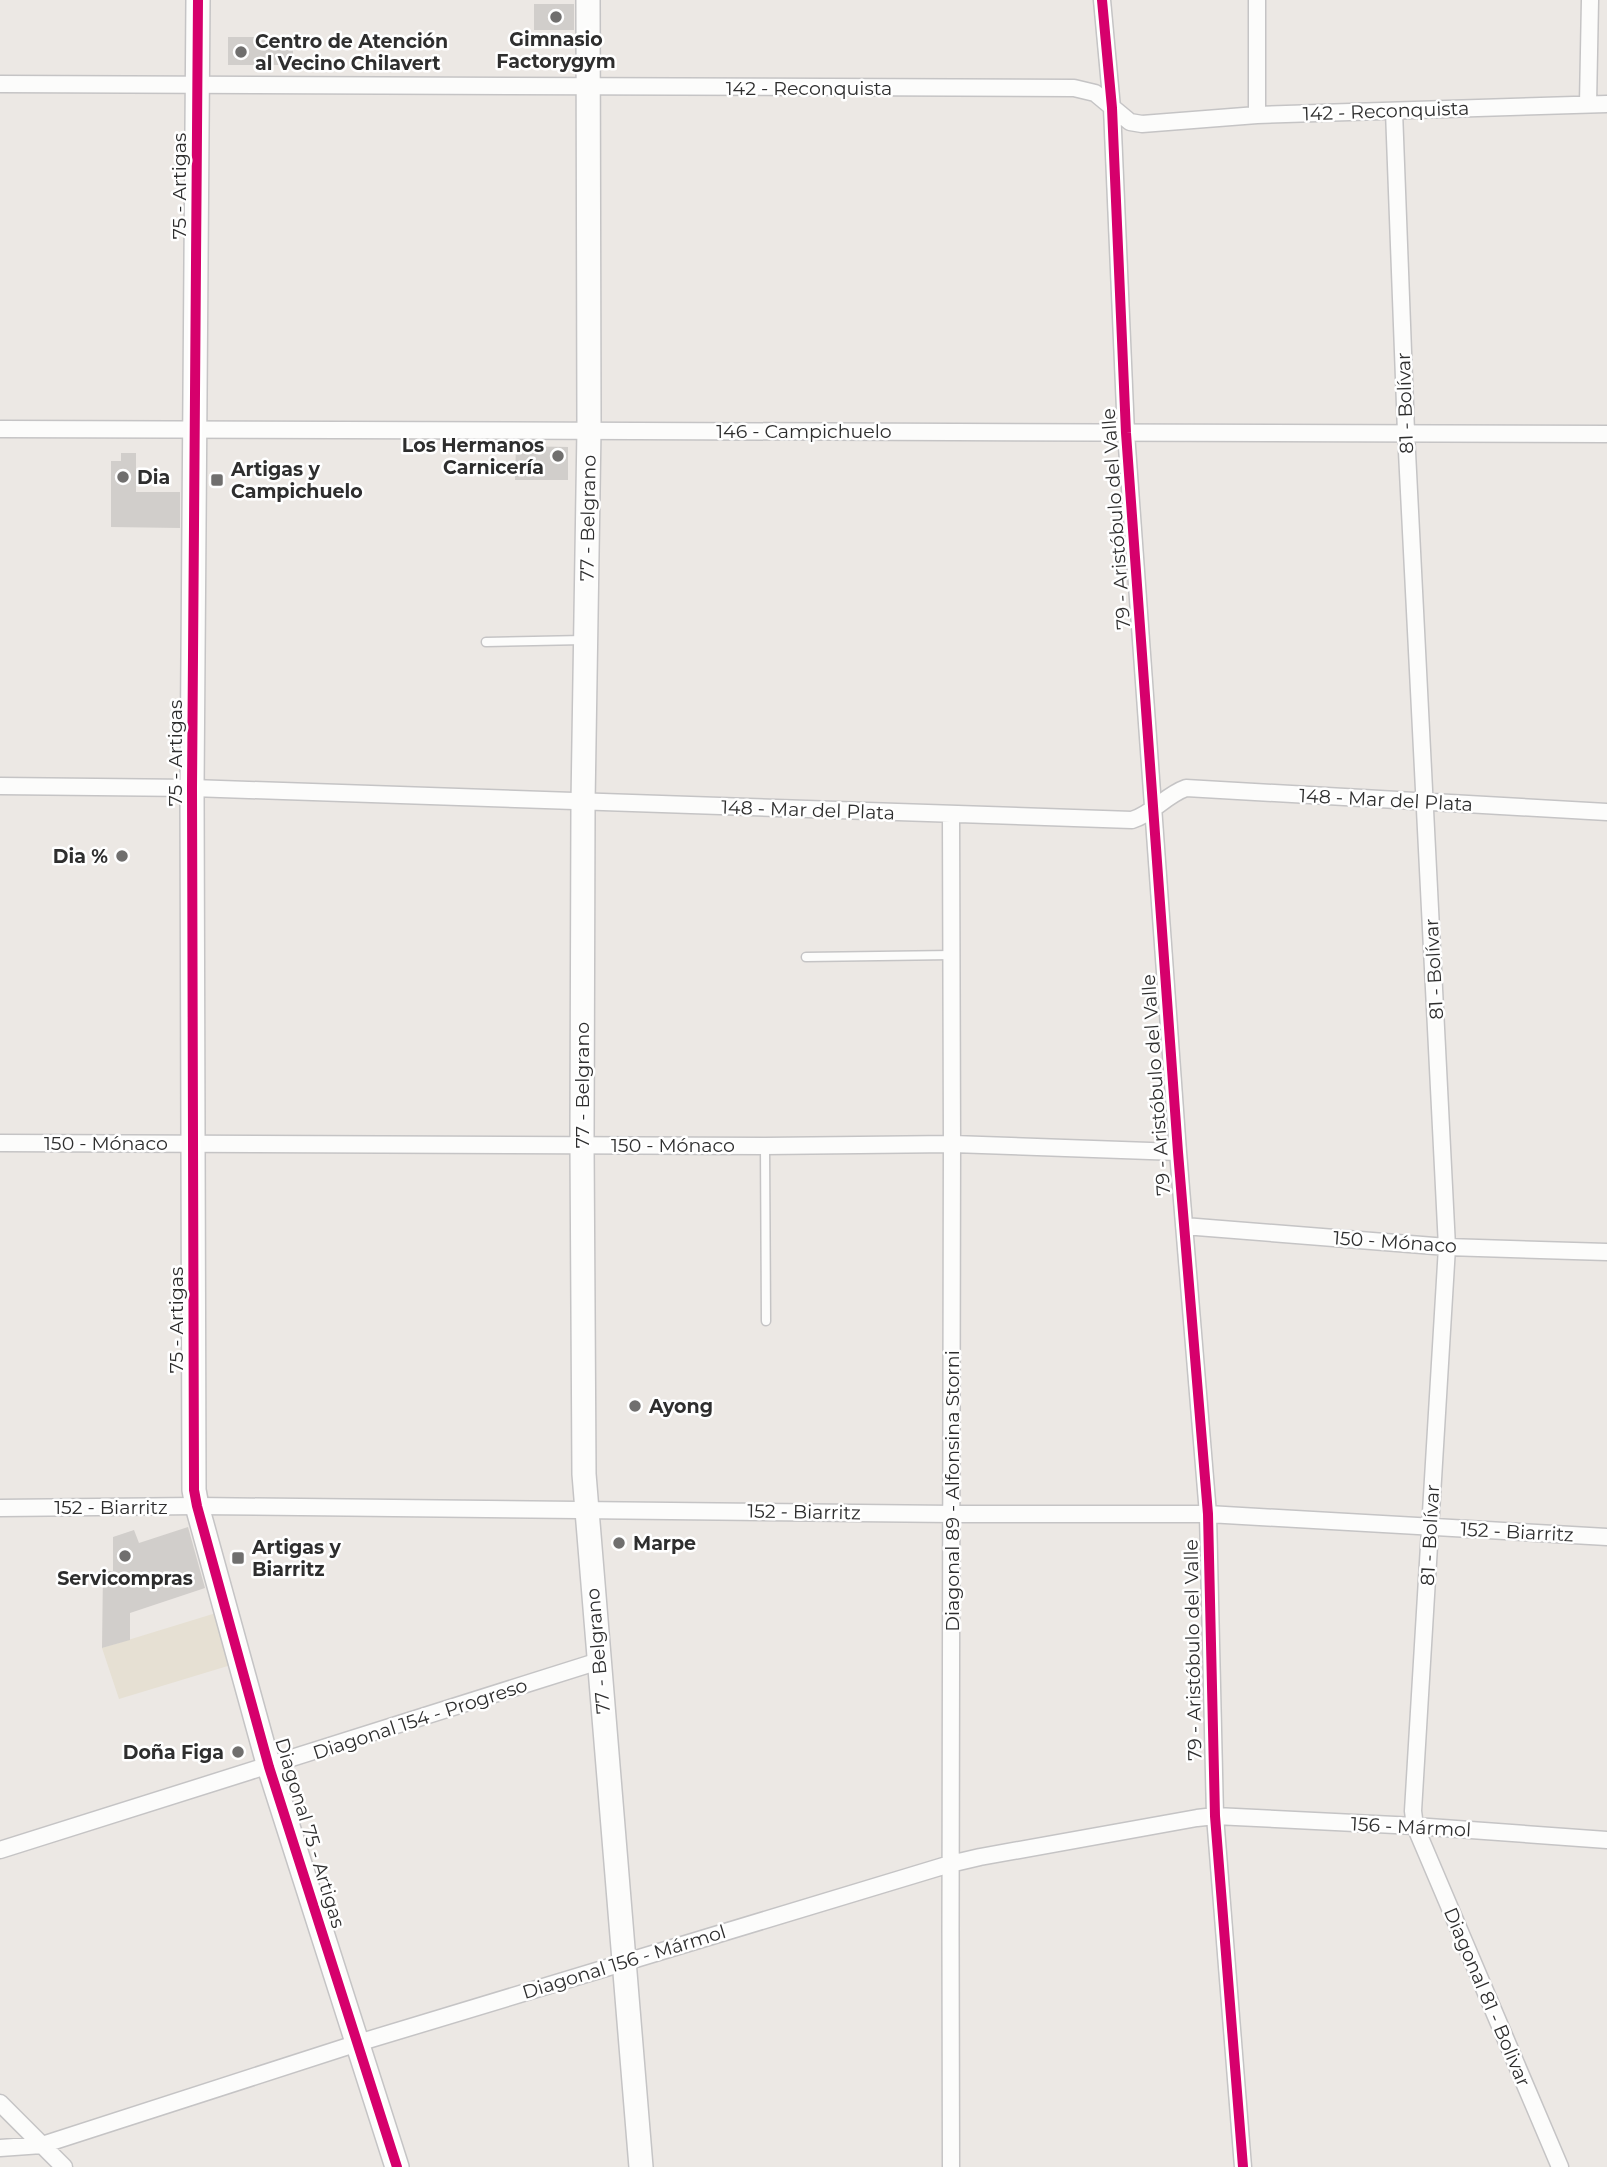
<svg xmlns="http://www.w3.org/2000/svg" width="1607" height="2167" viewBox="0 0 1607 2167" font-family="Montserrat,sans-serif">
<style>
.education{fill:#e6e0d3}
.building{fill:#d1cecb}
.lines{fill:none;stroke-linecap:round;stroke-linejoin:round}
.lane-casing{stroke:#c5c4c5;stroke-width:11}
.street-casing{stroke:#c5c4c5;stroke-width:19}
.secondary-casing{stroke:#c5c4c5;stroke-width:26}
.lane{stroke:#fcfcfb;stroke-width:8}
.street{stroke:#fcfcfb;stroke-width:16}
.secondary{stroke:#fcfcfb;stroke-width:23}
.cycleway-casing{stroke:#fff;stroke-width:15}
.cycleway{stroke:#d6006c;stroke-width:10}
.poi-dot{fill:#706f6e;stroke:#fff;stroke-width:2.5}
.labels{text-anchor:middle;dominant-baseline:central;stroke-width:5;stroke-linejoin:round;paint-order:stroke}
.poi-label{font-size:19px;font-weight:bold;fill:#2e2e2e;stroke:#fff;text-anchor:start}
.street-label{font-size:19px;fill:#2e2e2e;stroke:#fff}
</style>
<rect width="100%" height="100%" fill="#ece8e4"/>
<path class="education" d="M216 1613 231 1665 119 1699 102 1648Z"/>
<path class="building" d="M534 4H574V30H534Z
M228 37H293V65H228Z
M516 446 568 447V480H515Z
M121 453H136V492H180V528L111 527V461H121Z
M188 1527 205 1588 130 1613V1640L102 1648 103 1571H113V1537L134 1530 139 1543Z"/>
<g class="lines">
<defs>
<path id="lane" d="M486 642 584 640
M806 957 952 955
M765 1146 766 1321"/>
<path id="street" d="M1102 0 1112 108 1126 433 1178 1152 1208 1514 1215 1816 1243 2167
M0 84 1074 88 1095 93 1130 122 1142 124 1257 115 1607 104
M1588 104 1590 0
M1394 111 1406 432 1447 1247 1413 1811 1415 1826 1560 2167
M1257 115V0
M0 429 1607 434
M0 786 192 788 1132 820C1152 814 1166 795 1186 788L1607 812
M951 814C954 1265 949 1716 951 2167
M0 1143 765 1146 953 1144 1178 1152
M1184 1226 1447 1247 1607 1252
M0 1508 197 1506 953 1514H1208L1607 1537
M0 1850 599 1661
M0 2103 64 2167
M0 2148 42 2145 358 2043 950 1864 980 1857 1197 1818 1215 1816 1415 1826 1607 1840"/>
<path id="secondary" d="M198 0 192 788 194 1490 197 1506 269 1767 397 2167
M588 0 589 429 583 803 582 1144 584 1474 641 2167"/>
</defs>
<use href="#lane" class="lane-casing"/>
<use href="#street" class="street-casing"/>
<use href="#secondary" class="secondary-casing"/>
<use href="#lane" class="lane"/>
<use href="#street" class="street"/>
<use href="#secondary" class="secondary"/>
<defs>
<path id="cycleway" d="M198 0 192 788 194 1490 197 1506 269 1767 397 2167
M1102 0 1112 108 1126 433 1178 1152 1208 1514 1215 1816 1243 2167"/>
</defs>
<use href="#cycleway" class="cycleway-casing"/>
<use href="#cycleway" class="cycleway"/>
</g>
<g class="poi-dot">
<circle cx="556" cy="17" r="7"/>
<circle cx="241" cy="52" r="7"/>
<circle cx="558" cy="456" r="7"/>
<circle cx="123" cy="477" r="7"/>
<rect x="210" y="473" width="14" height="14" rx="3.5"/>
<circle cx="122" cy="856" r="7"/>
<circle cx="635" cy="1406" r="7"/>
<circle cx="619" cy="1543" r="7"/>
<circle cx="125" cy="1556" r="7"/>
<rect x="231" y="1551" width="14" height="14" rx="3.5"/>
<circle cx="238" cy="1752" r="7"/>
</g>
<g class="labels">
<g class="poi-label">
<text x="556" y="39" text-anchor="middle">Gimnasio<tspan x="556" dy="22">Factorygym</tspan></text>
<text x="255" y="41">Centro de Atención<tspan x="255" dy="22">al Vecino Chilavert</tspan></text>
<text x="544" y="445" text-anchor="end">Los Hermanos<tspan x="544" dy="22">Carnicería</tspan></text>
<text x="231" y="469">Artigas y<tspan x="231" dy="22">Campichuelo</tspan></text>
<text x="137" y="477">Dia</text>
<text x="108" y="856" text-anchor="end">Dia %</text>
<text x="649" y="1406">Ayong</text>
<text x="633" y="1543">Marpe</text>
<text x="252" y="1547">Artigas y<tspan x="252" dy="22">Biarritz</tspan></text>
<text x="125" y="1578" text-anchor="middle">Servicompras</text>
<text x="224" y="1752" text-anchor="end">Doña Figa</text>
</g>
<g class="street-label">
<text x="809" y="88">142 - Reconquista</text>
<text transform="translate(1386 111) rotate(-2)">142 - Reconquista</text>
<text transform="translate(179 186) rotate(-90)">75 - Artigas</text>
<text transform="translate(1405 403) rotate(-92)">81 - Bolívar</text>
<text x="804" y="431">146 - Campichuelo</text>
<text transform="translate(588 518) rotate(-89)">77 - Belgrano</text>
<text transform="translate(1116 519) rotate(-94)">79 - Aristóbulo del Valle</text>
<text transform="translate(175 753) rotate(-90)">75 - Artigas</text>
<text transform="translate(1386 800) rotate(3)">148 - Mar del Plata</text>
<text transform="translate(808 810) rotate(2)">148 - Mar del Plata</text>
<text transform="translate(1434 969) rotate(-93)">81 - Bolívar</text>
<text transform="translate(582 1085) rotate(-90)">77 - Belgrano</text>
<text transform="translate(1156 1085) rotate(-94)">79 - Aristóbulo del Valle</text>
<text x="106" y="1143">150 - Mónaco</text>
<text x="673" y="1145">150 - Mónaco</text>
<text transform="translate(1395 1242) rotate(4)">150 - Mónaco</text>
<text transform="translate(176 1320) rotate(-90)">75 - Artigas</text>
<text transform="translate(952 1491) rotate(-90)">Diagonal 89 - Alfonsina Storni</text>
<text x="111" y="1507">152 - Biarritz</text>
<text transform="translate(804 1512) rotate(1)">152 - Biarritz</text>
<text transform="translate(1517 1532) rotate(3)">152 - Biarritz</text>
<text transform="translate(1430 1535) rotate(-87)">81 - Bolívar</text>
<text transform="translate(1193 1650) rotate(-91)">79 - Aristóbulo del Valle</text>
<text transform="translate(598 1651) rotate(-95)">77 - Belgrano</text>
<text transform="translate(420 1719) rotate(-18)">Diagonal 154 - Progreso</text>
<text transform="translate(1411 1827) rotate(3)">156 - Mármol</text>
<text transform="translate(310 1833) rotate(73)">Diagonal 75 - Artigas</text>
<text transform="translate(624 1962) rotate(-17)">Diagonal 156 - Mármol</text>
<text transform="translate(1487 1997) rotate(67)">Diagonal 81 - Bolivar</text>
</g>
</g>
</svg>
